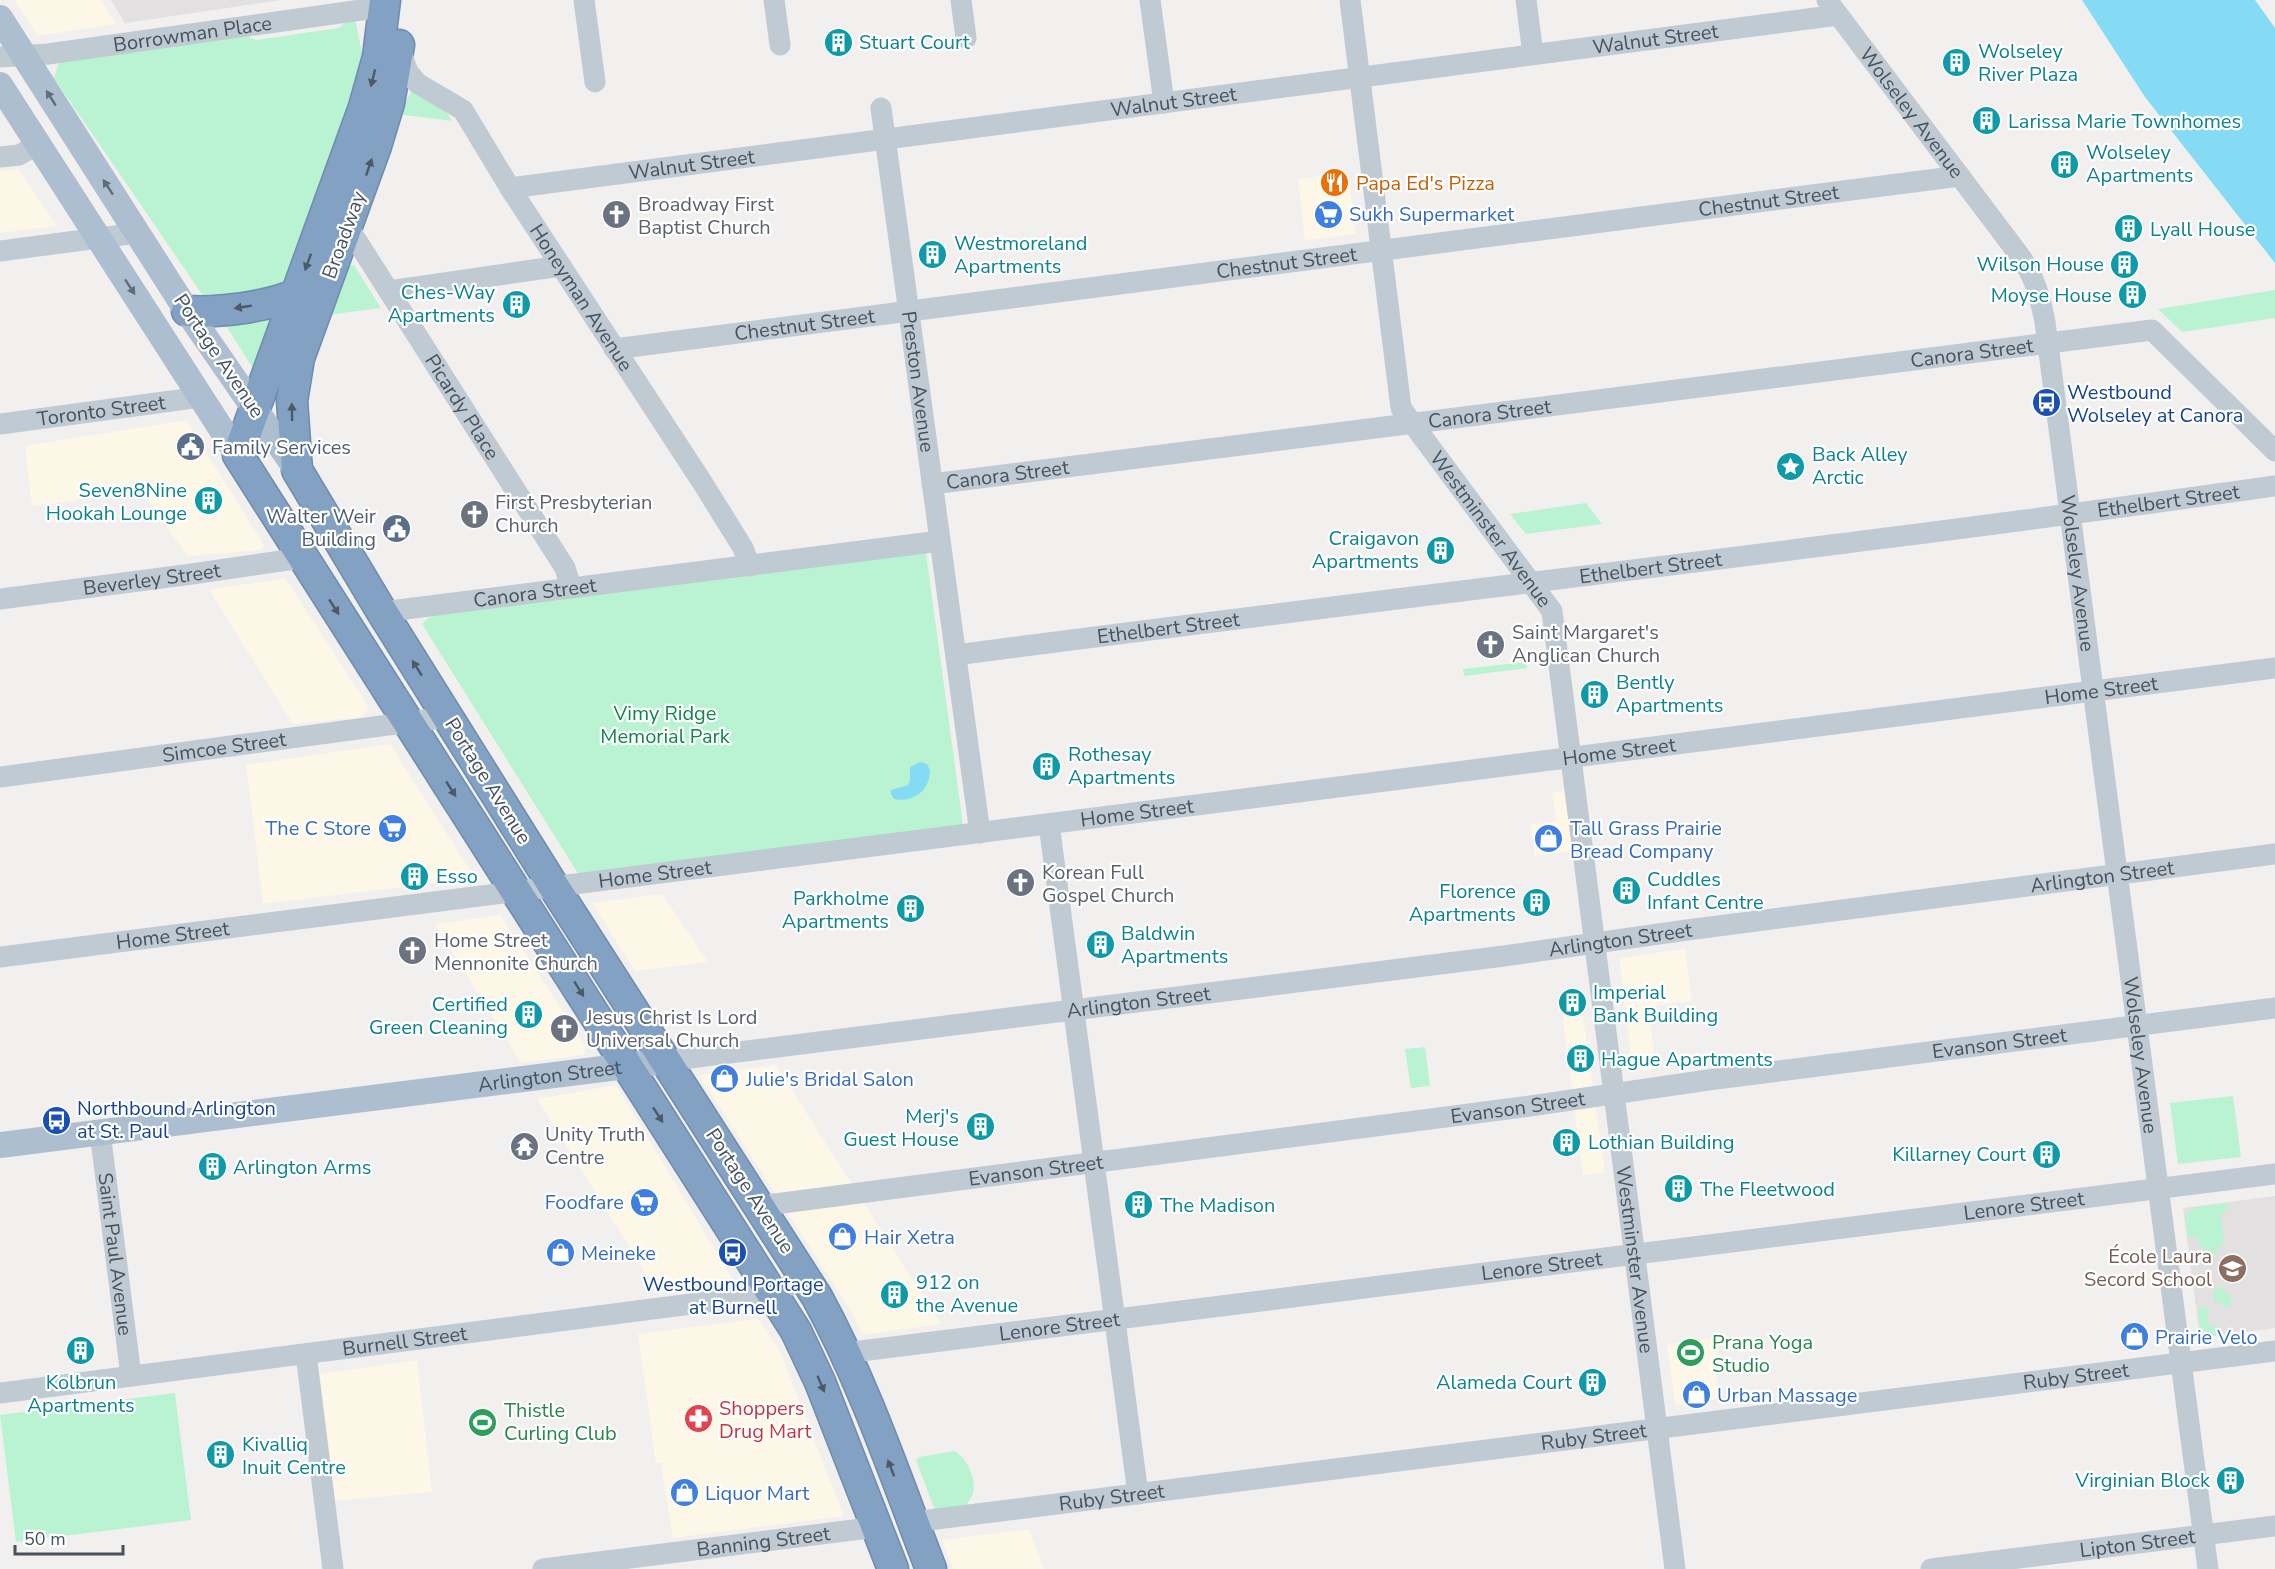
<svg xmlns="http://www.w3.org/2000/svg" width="2275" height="1569" viewBox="0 0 2275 1569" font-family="'Nunito Sans',sans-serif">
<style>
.commercial{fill:#fdf7e8}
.education{fill:#e3e0e1}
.green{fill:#baf3d1}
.water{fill:#84dbf3}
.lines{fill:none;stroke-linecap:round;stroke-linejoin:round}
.highway-casing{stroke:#6e8cae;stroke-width:33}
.minor{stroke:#bfcad2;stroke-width:21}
.major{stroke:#adbed0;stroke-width:26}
.highway{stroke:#83a1c2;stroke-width:30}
.oneway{fill:#4c5a68}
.oneway2{fill:#606d7a}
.labels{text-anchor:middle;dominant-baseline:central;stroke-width:4.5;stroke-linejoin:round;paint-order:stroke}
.street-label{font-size:20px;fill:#46525e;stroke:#fff}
.culture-label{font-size:20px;fill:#0d838f;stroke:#fff;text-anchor:start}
.food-label{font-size:20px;fill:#c56008;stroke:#fff;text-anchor:start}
.worship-label{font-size:20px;fill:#5b616d;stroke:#fff;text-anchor:start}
.shop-label{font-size:20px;fill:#366cbe;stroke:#fff;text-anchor:start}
.transit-label{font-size:20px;fill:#164399;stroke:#fff;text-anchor:start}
.service-label{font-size:20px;fill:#4e5e75;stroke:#fff;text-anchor:start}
.park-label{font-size:20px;fill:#10864c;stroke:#fff}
.education-label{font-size:20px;fill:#785e54;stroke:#fff;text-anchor:end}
.leisure-label{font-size:20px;fill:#27864d;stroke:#fff;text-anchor:start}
.health-label{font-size:20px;fill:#be3a42;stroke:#fff;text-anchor:start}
</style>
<rect width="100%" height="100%" fill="#f2efef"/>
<path class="commercial" d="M14 0H101L116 24 38 36Z
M18 169 57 226 0 233V171Z
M1348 172 1356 234 1305 240 1298 179Z
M186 420 264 545 261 550 187 556 142 492 32 506 25 446Z
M285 578 369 707 363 717 293 724 209 590Z
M390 744 475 878 263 904 246 765Z
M1565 791 1573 851 1535 856 1530 825 1556 821 1552 793Z
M662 894 708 962 635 971 592 903Z
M500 915 586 1047 583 1055 521 1063 435 924Z
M1685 949 1692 1001 1648 1007 1656 1069 1633 1072 1619 958Z
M1580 995 1605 1173 1583 1175 1560 998Z
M776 1065 941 1324 862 1335 853 1314 699 1075Z
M616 1085 733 1280 657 1291 537 1099Z
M758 1319 779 1349 844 1516 673 1538 661 1463H656L638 1334Z
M1716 1338 1718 1359 1714 1360 1719 1399 1675 1405 1667 1344Z
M417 1360 432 1492 335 1501 320 1374Z
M1029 1529 1044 1569H953L942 1540Z"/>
<path class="education" d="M111 0H282L125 23Z
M2275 1196V1328L2200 1338 2183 1208Z"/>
<path class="green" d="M355 19 363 58 355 88 313 208 280 294 208 303 54 78 59 62 243 34 256 40 339 28 346 21Z
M417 83 441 103 452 121 398 114Z
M354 265 381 308 327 315 345 266Z
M2275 290V318L2182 332 2158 309Z
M278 306 254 370 223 321Z
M1586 503 1602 524 1526 534 1510 514Z
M926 553 963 825 579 875 422 624 428 618 436 614Z
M1526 662 1527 668 1464 676 1463 669Z
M1425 1047 1430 1086 1411 1088 1405 1049Z
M2233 1096 2241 1157 2178 1164 2170 1103Z
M2229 1203V1206L2221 1216 2224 1242 2213 1256 2199 1245 2198 1237 2188 1238 2185 1215 2190 1213 2191 1208Z
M2218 1286 2230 1295 2232 1306 2225 1307 2221 1303 2215 1302 2213 1293Z
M2207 1307 2209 1326 2217 1325 2219 1335 2208 1336 2206 1330 2200 1329 2198 1309Z
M175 1393 191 1520 16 1542 0 1415Z
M954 1451C966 1456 977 1479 973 1493 972 1497 968 1502 966 1506L936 1513 916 1460 919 1457Z"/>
<path class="water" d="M2082 0H2255L2275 28V263L2145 97Z
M920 762 927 764 930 770C930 790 914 803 894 799L891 794V790L908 785 910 780V767Z"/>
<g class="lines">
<defs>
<path id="highway" d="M385 0 378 57 364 107 238 455 796 1331 820 1382 893 1569
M399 45 389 103 376 146 299 358 292 401 297 470 382 612 554 887 817 1297C864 1383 896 1478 931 1569
M187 311C221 313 266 307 297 294"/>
</defs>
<use href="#highway" class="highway-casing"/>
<g class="minor">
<path d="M584 0 595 82"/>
<path d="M774 0 780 45"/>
<path d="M961 0 966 38"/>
<path d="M1150 0 1164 103"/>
<path id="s1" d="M1350 0 1401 408 1552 611 1675 1569"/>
<path d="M1526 0 1533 54"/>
<path id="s2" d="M1827 0 2020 256C2035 277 2040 297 2045 322L2208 1569"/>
<path id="s3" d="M399 48 408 72 417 83 463 110 510 188 702 482 743 548 750 566"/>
<path id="s4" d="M0 57 48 54 368 9 383 10"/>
<path id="s5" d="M881 108 980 833"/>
<path d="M0 157 19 155 38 144"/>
<path id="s6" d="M510 188 1838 15"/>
<path id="s7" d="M348 227 565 568 571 587"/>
<path d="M0 251 137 233"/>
<path d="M389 291 561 266"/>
<path id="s8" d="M614 349 1960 176"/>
<path id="s9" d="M0 424 201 397"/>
<path id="s10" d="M932 484 2152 330 2275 451"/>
<path id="s11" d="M0 599 192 574 302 558"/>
<path id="s12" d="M382 612 940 541"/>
<path id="s13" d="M956 655C1395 597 1836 548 2275 486"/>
<path id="s14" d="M0 777 448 717"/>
<path d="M1049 824 1138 1494"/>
<path id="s15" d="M0 957 2275 668"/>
<path id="s16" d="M666 1061 1504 956 1687 930 2275 854"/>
<path id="s17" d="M100 1132 131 1376"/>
<path id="s18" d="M759 1206 1523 1107 1708 1080 2275 1008"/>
<path id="s19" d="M845 1353 2275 1174"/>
<path d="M306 1354 333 1569"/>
<path id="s20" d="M0 1393 722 1300 772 1292 806 1279"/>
<path id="s21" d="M913 1522 2275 1351"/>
<path id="s22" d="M543 1569 877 1527"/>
<path id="s23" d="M1931 1569 2275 1526"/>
</g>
<g class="major">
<path d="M0 18 187 311 297 470"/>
<path d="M0 85 238 455"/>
<path id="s24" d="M0 1145 666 1061"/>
</g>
<use href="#highway" class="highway"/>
</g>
<defs><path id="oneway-solid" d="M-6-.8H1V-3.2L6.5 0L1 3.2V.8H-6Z" transform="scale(1.5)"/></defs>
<g class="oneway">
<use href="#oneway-solid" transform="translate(373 78) rotate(104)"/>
<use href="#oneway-solid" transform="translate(369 167) rotate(-71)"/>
<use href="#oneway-solid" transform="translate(308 262) rotate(110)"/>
<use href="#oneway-solid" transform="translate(243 307) rotate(171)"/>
<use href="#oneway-solid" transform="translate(292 412) rotate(-91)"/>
<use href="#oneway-solid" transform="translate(334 607) rotate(57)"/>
<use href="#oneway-solid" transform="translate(417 668) rotate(-122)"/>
<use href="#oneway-solid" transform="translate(451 789) rotate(57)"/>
<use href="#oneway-solid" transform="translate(579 989) rotate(58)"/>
<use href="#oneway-solid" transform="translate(658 1115) rotate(57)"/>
<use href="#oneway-solid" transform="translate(821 1384) rotate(67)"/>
<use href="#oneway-solid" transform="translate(891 1468) rotate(-111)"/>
</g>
<g class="oneway2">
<use href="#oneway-solid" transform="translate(51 98) rotate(-122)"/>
<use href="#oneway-solid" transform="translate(108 187) rotate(-123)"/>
<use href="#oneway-solid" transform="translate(130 287) rotate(57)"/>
</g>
<defs>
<symbol id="building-disc" viewBox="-11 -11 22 22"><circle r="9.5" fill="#0f9aa8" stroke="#fff"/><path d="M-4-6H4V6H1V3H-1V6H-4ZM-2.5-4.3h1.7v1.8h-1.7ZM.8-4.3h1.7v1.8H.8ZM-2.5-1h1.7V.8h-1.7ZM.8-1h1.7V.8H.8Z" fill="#fff"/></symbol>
<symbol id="restaurant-disc" viewBox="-11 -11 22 22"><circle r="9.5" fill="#e8710a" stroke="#fff"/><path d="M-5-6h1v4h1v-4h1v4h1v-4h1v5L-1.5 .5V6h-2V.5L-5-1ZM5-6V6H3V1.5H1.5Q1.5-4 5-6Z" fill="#fff"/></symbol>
<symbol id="supermarket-disc" viewBox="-11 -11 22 22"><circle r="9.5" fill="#3f7fe0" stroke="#fff"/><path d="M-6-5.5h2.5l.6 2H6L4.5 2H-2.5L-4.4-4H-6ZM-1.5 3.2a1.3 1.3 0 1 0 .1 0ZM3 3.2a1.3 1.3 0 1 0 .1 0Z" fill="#fff"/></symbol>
<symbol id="church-disc" viewBox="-11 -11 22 22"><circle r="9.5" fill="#6b7280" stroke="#fff"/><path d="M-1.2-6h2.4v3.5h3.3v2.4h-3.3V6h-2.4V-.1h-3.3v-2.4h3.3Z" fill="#fff"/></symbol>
<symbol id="bus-disc" viewBox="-11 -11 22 22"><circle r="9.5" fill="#1a4fb4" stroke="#fff"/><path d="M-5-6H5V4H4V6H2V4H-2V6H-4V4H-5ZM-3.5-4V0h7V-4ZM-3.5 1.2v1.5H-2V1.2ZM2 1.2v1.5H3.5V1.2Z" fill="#fff"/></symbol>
<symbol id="civic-disc" viewBox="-11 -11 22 22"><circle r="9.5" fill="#5c6f8a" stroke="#fff"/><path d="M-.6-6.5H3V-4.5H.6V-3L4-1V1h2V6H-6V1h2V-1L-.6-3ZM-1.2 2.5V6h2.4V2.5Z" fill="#fff"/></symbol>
<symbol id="sight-disc" viewBox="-11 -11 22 22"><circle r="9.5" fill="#0f9aa8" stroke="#fff"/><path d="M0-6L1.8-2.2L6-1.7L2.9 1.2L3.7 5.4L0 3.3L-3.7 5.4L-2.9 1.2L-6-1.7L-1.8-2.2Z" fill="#fff"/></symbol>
<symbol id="shop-disc" viewBox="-11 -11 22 22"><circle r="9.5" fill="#3f7fe0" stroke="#fff"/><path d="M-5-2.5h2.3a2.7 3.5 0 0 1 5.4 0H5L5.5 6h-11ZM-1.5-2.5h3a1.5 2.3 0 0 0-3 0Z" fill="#fff"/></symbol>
<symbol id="temple-disc" viewBox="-11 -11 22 22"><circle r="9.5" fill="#6b7280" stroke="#fff"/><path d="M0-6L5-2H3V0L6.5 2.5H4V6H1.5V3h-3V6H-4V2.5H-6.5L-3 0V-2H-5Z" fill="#fff"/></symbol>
<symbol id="school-disc" viewBox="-11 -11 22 22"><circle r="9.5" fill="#8d6e63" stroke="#fff"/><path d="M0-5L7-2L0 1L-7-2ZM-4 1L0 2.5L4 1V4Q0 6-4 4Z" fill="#fff"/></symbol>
<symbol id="stadium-disc" viewBox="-11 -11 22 22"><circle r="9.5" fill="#2e9e5b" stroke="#fff"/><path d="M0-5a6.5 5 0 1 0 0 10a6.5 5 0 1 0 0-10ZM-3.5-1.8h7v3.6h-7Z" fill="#fff"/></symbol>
<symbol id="pharmacy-disc" viewBox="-11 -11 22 22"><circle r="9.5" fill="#e0444e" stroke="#fff"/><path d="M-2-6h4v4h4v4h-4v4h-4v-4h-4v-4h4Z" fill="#fff"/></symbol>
</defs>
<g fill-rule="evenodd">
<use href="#building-disc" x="822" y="26" width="33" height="33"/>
<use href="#building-disc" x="1940" y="46" width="33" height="33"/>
<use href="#building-disc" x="1970" y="104" width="33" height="33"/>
<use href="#building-disc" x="2048" y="148" width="33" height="33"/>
<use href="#restaurant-disc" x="1318" y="166" width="33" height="33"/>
<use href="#supermarket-disc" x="1312" y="198" width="33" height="33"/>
<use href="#church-disc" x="600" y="198" width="33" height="33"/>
<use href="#building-disc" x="2112" y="212" width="33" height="33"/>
<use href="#building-disc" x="916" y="238" width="33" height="33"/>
<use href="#building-disc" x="2108" y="248" width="33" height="33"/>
<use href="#building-disc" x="2116" y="278" width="33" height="33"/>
<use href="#building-disc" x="500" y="288" width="33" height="33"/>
<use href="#bus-disc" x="2030" y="386" width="33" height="33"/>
<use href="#civic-disc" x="174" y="430" width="33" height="33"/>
<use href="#sight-disc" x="1774" y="450" width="33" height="33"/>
<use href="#building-disc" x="192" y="484" width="33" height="33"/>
<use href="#church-disc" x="458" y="498" width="33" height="33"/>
<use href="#civic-disc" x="380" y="512" width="33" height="33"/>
<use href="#building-disc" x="1424" y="534" width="33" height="33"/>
<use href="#church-disc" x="1474" y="628" width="33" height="33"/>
<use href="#building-disc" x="1578" y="678" width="33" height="33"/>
<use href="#building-disc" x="1030" y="750" width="33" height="33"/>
<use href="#supermarket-disc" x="376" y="812" width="33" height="33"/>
<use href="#shop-disc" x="1532" y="822" width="33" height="33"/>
<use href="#building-disc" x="398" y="860" width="33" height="33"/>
<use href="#church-disc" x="1004" y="866" width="33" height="33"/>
<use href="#building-disc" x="1610" y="874" width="33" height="33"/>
<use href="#building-disc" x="1520" y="886" width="33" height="33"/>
<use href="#building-disc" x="894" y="892" width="33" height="33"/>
<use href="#building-disc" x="1084" y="928" width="33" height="33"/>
<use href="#church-disc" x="396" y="934" width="33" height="33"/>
<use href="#building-disc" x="1556" y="986" width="33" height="33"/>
<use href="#building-disc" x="512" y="998" width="33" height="33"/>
<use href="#church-disc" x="548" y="1012" width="33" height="33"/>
<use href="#building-disc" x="1564" y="1042" width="33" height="33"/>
<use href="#shop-disc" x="708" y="1062" width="33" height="33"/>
<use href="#bus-disc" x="40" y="1104" width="33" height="33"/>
<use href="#building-disc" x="964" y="1110" width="33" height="33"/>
<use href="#building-disc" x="1550" y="1126" width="33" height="33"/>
<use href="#temple-disc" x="508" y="1130" width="33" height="33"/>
<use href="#building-disc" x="2030" y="1138" width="33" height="33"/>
<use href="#building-disc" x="196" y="1150" width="33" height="33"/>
<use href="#building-disc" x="1662" y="1172" width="33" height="33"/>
<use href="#supermarket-disc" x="628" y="1186" width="33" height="33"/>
<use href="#building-disc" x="1122" y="1188" width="33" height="33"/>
<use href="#shop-disc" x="826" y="1220" width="33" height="33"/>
<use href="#shop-disc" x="544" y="1236" width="33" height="33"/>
<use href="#bus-disc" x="716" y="1236" width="33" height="33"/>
<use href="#school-disc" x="2216" y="1252" width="33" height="33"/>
<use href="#building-disc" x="878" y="1278" width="33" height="33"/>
<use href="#shop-disc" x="2118" y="1320" width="33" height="33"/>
<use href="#building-disc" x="64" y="1334" width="33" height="33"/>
<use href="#stadium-disc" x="1674" y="1336" width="33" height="33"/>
<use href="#building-disc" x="1576" y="1366" width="33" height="33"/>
<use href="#shop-disc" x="1680" y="1378" width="33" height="33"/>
<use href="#pharmacy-disc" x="682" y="1402" width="33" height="33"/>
<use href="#stadium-disc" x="466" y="1406" width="33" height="33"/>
<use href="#building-disc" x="204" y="1438" width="33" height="33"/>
<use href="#building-disc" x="2214" y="1464" width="33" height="33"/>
<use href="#shop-disc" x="668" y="1476" width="33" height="33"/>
</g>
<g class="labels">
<g class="street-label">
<text stroke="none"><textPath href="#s4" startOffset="194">Borrowman Place</textPath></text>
<text stroke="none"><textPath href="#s6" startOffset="1155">Walnut Street</textPath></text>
<text stroke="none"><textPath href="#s6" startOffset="669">Walnut Street</textPath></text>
<text stroke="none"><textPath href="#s2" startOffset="141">Wolseley Avenue</textPath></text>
<text stroke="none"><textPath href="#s6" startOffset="183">Walnut Street</textPath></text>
<text stroke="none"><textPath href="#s8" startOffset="1164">Chestnut Street</textPath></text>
<text transform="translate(344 235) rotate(-70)">Broadway</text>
<text stroke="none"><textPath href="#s8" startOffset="678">Chestnut Street</textPath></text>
<text stroke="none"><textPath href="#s3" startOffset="315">Honeyman Avenue</textPath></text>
<text stroke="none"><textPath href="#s8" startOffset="192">Chestnut Street</textPath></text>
<text stroke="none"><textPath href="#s10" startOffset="1048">Canora Street</textPath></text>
<text transform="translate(219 356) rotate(56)">Portage Avenue</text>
<text stroke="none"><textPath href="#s5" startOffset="276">Preston Avenue</textPath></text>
<text stroke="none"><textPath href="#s7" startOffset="213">Picardy Place</textPath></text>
<text stroke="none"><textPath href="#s9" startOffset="102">Toronto Street</textPath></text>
<text stroke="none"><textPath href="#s10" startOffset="562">Canora Street</textPath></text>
<text stroke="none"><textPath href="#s10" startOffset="76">Canora Street</textPath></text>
<text stroke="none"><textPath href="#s13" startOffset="1222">Ethelbert Street</textPath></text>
<text stroke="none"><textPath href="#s1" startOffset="562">Westminster Avenue</textPath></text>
<text stroke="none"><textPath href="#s13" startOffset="700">Ethelbert Street</textPath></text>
<text stroke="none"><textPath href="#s2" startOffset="645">Wolseley Avenue</textPath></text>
<text stroke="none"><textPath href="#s11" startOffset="153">Beverley Street</textPath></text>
<text stroke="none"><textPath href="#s12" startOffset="154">Canora Street</textPath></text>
<text stroke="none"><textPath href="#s13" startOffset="214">Ethelbert Street</textPath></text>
<text stroke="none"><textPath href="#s15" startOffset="2118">Home Street</textPath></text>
<text stroke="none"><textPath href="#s14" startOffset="226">Simcoe Street</textPath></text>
<text stroke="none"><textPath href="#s15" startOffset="1632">Home Street</textPath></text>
<text transform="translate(488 781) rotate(58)">Portage Avenue</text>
<text stroke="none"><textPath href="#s15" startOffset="1146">Home Street</textPath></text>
<text stroke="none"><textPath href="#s15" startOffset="660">Home Street</textPath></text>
<text stroke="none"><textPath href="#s16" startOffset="1448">Arlington Street</textPath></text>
<text stroke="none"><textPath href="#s15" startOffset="174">Home Street</textPath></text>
<text stroke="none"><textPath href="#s16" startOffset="962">Arlington Street</textPath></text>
<text stroke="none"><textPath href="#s16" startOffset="476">Arlington Street</textPath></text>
<text stroke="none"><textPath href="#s18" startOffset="1251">Evanson Street</textPath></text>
<text stroke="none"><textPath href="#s2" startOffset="1131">Wolseley Avenue</textPath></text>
<text stroke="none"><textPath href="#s24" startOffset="554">Arlington Street</textPath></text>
<text stroke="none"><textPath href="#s18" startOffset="765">Evanson Street</textPath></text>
<text stroke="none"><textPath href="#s18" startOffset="279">Evanson Street</textPath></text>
<text transform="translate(750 1191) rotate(57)">Portage Avenue</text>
<text stroke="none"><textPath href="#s19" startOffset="1188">Lenore Street</textPath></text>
<text stroke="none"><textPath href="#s17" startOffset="123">Saint Paul Avenue</textPath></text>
<text stroke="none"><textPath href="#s1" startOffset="1318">Westminster Avenue</textPath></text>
<text stroke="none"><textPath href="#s19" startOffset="702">Lenore Street</textPath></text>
<text stroke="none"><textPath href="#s19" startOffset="216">Lenore Street</textPath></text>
<text stroke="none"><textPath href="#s20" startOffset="408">Burnell Street</textPath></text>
<text stroke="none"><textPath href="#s21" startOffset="1172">Ruby Street</textPath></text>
<text stroke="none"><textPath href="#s21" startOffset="686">Ruby Street</textPath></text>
<text stroke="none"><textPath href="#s21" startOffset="200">Ruby Street</textPath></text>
<text stroke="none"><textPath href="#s22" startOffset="222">Banning Street</textPath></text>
<text stroke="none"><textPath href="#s23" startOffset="208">Lipton Street</textPath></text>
</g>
<g class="culture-label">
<text x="859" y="42">Stuart Court</text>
<text x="1978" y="51">Wolseley<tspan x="1978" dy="23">River Plaza</tspan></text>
<text x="2008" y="121">Larissa Marie Townhomes</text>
<text x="2086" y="152">Wolseley<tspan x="2086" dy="23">Apartments</tspan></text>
<text x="2150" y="229">Lyall House</text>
<text x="954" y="243">Westmoreland<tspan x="954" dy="23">Apartments</tspan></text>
<text x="2104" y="264" text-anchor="end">Wilson House</text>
<text x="495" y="292" text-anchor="end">Ches-Way<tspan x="495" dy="23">Apartments</tspan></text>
<text x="2112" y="295" text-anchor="end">Moyse House</text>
<text x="1812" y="454">Back Alley<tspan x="1812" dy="23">Arctic</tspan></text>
<text x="187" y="490" text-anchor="end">Seven8Nine<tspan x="187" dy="23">Hookah Lounge</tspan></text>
<text x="1419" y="538" text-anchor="end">Craigavon<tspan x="1419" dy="23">Apartments</tspan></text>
<text x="1616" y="682">Bently<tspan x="1616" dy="23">Apartments</tspan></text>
<text x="1068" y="754">Rothesay<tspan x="1068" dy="23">Apartments</tspan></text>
<text x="436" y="876">Esso</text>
<text x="1647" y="879">Cuddles<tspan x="1647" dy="23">Infant Centre</tspan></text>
<text x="1516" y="891" text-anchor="end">Florence<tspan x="1516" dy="23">Apartments</tspan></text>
<text x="889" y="898" text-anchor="end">Parkholme<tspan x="889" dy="23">Apartments</tspan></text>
<text x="1121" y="933">Baldwin<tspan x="1121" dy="23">Apartments</tspan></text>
<text x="1593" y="992">Imperial<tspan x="1593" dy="23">Bank Building</tspan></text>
<text x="508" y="1004" text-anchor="end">Certified<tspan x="508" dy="23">Green Cleaning</tspan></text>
<text x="1601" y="1059">Hague Apartments</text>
<text x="959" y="1116" text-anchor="end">Merj's<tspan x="959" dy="23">Guest House</tspan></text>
<text x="1588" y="1142">Lothian Building</text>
<text x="2026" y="1154" text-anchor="end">Killarney Court</text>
<text x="233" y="1167">Arlington Arms</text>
<text x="1700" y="1189">The Fleetwood</text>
<text x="1160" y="1205">The Madison</text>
<text x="916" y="1282">912 on<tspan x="916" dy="23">the Avenue</tspan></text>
<text x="81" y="1382" text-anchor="middle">Kolbrun<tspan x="81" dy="23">Apartments</tspan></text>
<text x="1572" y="1382" text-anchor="end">Alameda Court</text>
<text x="242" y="1444">Kivalliq<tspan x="242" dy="23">Inuit Centre</tspan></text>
<text x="2210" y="1480" text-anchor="end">Virginian Block</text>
</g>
<g class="food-label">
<text x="1356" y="183">Papa Ed's Pizza</text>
</g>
<g class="worship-label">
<text x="638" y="204">Broadway First<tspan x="638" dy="23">Baptist Church</tspan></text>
<text x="495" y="502">First Presbyterian<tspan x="495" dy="23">Church</tspan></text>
<text x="1512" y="632">Saint Margaret's<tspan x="1512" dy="23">Anglican Church</tspan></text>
<text x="1042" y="872">Korean Full<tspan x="1042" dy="23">Gospel Church</tspan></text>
<text x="434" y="940">Home Street<tspan x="434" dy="23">Mennonite Church</tspan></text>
<text x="586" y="1017">Jesus Christ Is Lord<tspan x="586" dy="23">Universal Church</tspan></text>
<text x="545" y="1134">Unity Truth<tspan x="545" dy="23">Centre</tspan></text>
</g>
<g class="shop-label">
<text x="1349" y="214">Sukh Supermarket</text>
<text x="371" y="828" text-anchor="end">The C Store</text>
<text x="1570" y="828">Tall Grass Prairie<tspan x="1570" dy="23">Bread Company</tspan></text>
<text x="746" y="1079">Julie's Bridal Salon</text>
<text x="624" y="1202" text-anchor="end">Foodfare</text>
<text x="864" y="1237">Hair Xetra</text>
<text x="581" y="1253">Meineke</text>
<text x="2155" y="1337">Prairie Velo</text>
<text x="1717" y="1395">Urban Massage</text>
<text x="705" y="1493">Liquor Mart</text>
</g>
<g class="transit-label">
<text x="2067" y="392">Westbound<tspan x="2067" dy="23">Wolseley at Canora</tspan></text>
<text x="77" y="1108">Northbound Arlington<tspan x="77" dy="23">at St. Paul</tspan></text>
<text x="733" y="1284" text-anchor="middle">Westbound Portage<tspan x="733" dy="23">at Burnell</tspan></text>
</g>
<g class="service-label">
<text x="212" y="447">Family Services</text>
<text x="376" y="516" text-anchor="end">Walter Weir<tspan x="376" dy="23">Building</tspan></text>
</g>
<g class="park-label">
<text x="665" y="713">Vimy Ridge<tspan x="665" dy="23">Memorial Park</tspan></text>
</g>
<g class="education-label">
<text x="2212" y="1256">École Laura<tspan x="2212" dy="23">Secord School</tspan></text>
</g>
<g class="leisure-label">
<text x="1712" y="1342">Prana Yoga<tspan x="1712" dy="23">Studio</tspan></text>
<text x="504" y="1410">Thistle<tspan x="504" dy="23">Curling Club</tspan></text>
</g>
<g class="health-label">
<text x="719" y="1408">Shoppers<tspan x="719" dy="23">Drug Mart</tspan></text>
</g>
</g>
<path d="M15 1545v9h108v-9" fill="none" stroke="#46525e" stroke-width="3"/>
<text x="24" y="1545" font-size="18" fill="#46525e" stroke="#ffffff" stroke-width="4.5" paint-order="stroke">50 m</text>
</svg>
